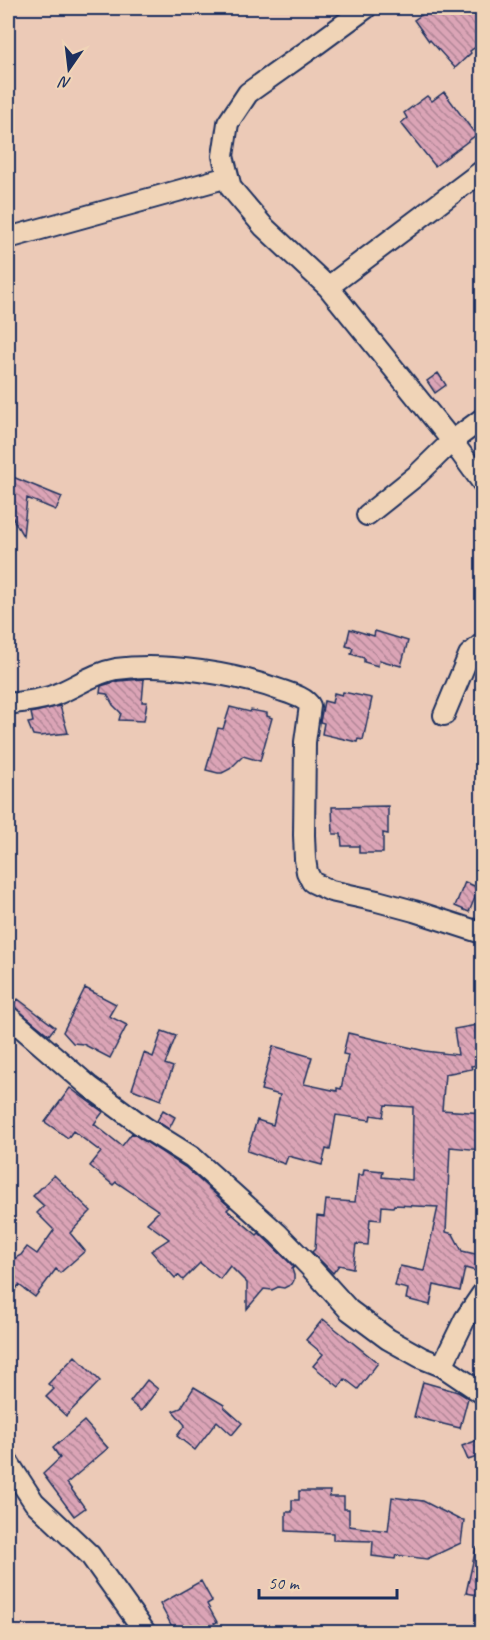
<svg xmlns="http://www.w3.org/2000/svg" width="490" height="1640" viewBox="0 0 490 1640" font-family="Caveat,sans-serif">
<style>
.building{fill:url(#building-back-hatch);stroke:#1b2f5e;stroke-width:1.5}
.lines{fill:none;stroke-linecap:round;stroke-linejoin:round}
.minor-casing{stroke:#1b2f5e;stroke-width:24}
.minor{stroke:#f0d4b7;stroke-width:20}
</style>
<defs>
<pattern id="building-back-hatch" width="6" height="6" patternUnits="userSpaceOnUse" patternTransform="scale(1.5)"><rect width="6" height="6" fill="#dba4b6"/><path d="M-1 5l2 2M0 0l6 6M5-1l2 2" fill="none" stroke="#b18697"/></pattern>
</defs>
<rect width="100%" height="100%" fill="#eccab7"/>
<filter id="ink" filterUnits="userSpaceOnUse"><feTurbulence type="fractalNoise" baseFrequency=".0167" numOctaves="2"/><feDisplacementMap in="SourceGraphic" scale="12" xChannelSelector="R" yChannelSelector="G"/><feConvolveMatrix kernelMatrix="1 2 1 2 8 2 1 2 1" color-interpolation-filters="sRGB"/></filter>
<g filter="url(#ink)">
<path class="building" d="M432 8H483V42L470 51 471 53 455 68 430 40 429 41 414 20Z
M444 92 476 135 435 166 401 123 407 118 404 113 427 96 432 101Z
M438 373 446 385 435 393 427 381Z
M8 475 62 497 56 510 27 498 23 536 12 517 8 516Z
M350 629 374 636 375 631 408 641 401 666 379 660 378 666 364 662V658L351 654 353 648 346 646Z
M144 679 142 702H147L144 721 119 720 121 713 113 705 107 694 100 693 101 686 118 681Z
M343 692 372 698 363 740 358 739 357 742 322 734 324 723 320 722 324 701 332 703 334 693 342 695Z
M60 706 68 733 40 736 33 735 28 723 33 722 31 713Z
M230 707 250 712 251 710 267 713V716L272 718 260 761 243 756 230 769 222 773H218L206 770 218 728 223 729Z
M388 806V834L383 833V853H359V846H342L341 834H333L332 807Z
M465 882 479 888 469 912 455 906Z
M85 988 116 1004 109 1016 127 1025 110 1058 83 1044 73 1043 63 1032Z
M18 999 55 1027 49 1035 13 1006Z
M483 1024V1064L471 1066 472 1069 445 1074 442 1110 483 1113V1146H481V1150L450 1147 446 1232 453 1234 462 1251 480 1255 476 1271 465 1268 460 1291 434 1285 430 1305 406 1299 408 1289 395 1286 400 1266 424 1271 438 1207 394 1205 393 1207 382 1206 381 1220 370 1219 368 1245 356 1244 353 1268 339 1265 333 1273 312 1252 315 1249 317 1216 324 1217 326 1200 355 1202 358 1175H363L364 1169 383 1171 382 1177 412 1180 413 1107 385 1105 383 1117 371 1115 370 1120 336 1115 330 1150 326 1149 322 1165 288 1156 285 1164 247 1151 257 1120 273 1125 280 1095 261 1090 273 1046 312 1057 304 1084 337 1091V1088L341 1089 348 1055 343 1054 348 1033 425 1051 458 1055 454 1029Z
M162 1031 176 1036 165 1064 173 1067 161 1100 132 1089 144 1053 153 1057Z
M70 1088 103 1112 94 1124 122 1146 132 1133 185 1167 230 1207 227 1210 257 1235 259 1233 294 1267 292 1269 294 1275V1280L292 1284 284 1288 278 1287 272 1290 264 1289 247 1309V1283L230 1266 220 1279 200 1263 183 1280 178 1275 175 1278 151 1251 169 1239 147 1223 159 1211 116 1182 113 1185 90 1166 101 1152 73 1131 68 1138 45 1122Z
M163 1110 175 1117 169 1129 157 1121Z
M54 1175 91 1211 70 1233 85 1251 60 1273 56 1269 35 1297 19 1285 8 1300V1275L14 1267 10 1261 21 1255 27 1247 37 1254 54 1230 37 1213 44 1206 33 1196Z
M323 1319 378 1363 358 1389 345 1379 339 1387 313 1366 323 1354 306 1340Z
M75 1356 100 1381 66 1416 46 1397 54 1389 48 1384Z
M147 1380 158 1389 141 1411 130 1402Z
M423 1382 458 1392 468 1398 460 1428 414 1417Z
M194 1387 224 1405V1407L242 1423 232 1435 217 1421 195 1450 177 1436 185 1425 173 1411 181 1408Z
M84 1421 108 1448 67 1483 85 1508 74 1516 43 1474 60 1458 53 1448Z
M483 1438V1455L468 1460 462 1446Z
M299 1491H330L329 1497H344V1509H349V1526L388 1531 392 1497 423 1501 458 1519 464 1520 461 1543 427 1559 396 1555 395 1559 372 1556 373 1541 333 1540V1533L286 1531V1512H292V1500H299Z
M476 1548H483V1596L466 1593Z
M201 1581 212 1601 207 1604 217 1622 214 1623 220 1632H175L160 1604Z"/>
<g class="lines">
<defs>
<path id="minor" d="M366 8 317 44 248 93 228 123 223 156 231 188 264 227 328 287 452 441 482 482
M8 238 228 177
M328 287 482 171
M367 515 417 475 452 441 482 419
M8 704C24 701 42 701 57 694 77 686 94 673 116 669 165 662 237 674 283 691 292 694 306 698 310 706L305 742 304 835 305 859 307 872 312 882 331 891 377 901 414 911 482 933
M444 715 469 655 482 644
M8 1016 90 1087 144 1127 192 1157 278 1234 312 1269 349 1310 388 1339 422 1358 442 1366 482 1393
M442 1366 465 1319 482 1294
M8 1462 34 1502 90 1555 145 1632"/>
</defs>
<use href="#minor" class="minor-casing"/>
<use href="#minor" class="minor"/>
</g>
</g>
<rect width="490" height="1640" fill="none" stroke="#f0d4b7" stroke-width="30"/>
<rect x="15" y="15" width="460" height="1610" fill="none" stroke="#1b2f5e" stroke-width="2" filter="url(#ink)"/>
<g transform="translate(69 69) rotate(194)" stroke="#f0d4b7" stroke-width="4.5" paint-order="stroke">
<path d="M0-4.5L10 22L0 15L-10 22Z" fill="#1b2f5e"/>
<text y="-9" font-size="16" font-weight="bold" text-anchor="middle" fill="#1b2f5e">N</text>
</g>
<path d="M259 1589v9h138v-9" fill="none" stroke="#1b2f5e" stroke-width="3"/>
<text x="268" y="1589" font-size="18" fill="#1b2f5e" stroke="#f0d4b7" stroke-width="4.5" paint-order="stroke">50 m</text>
</svg>
